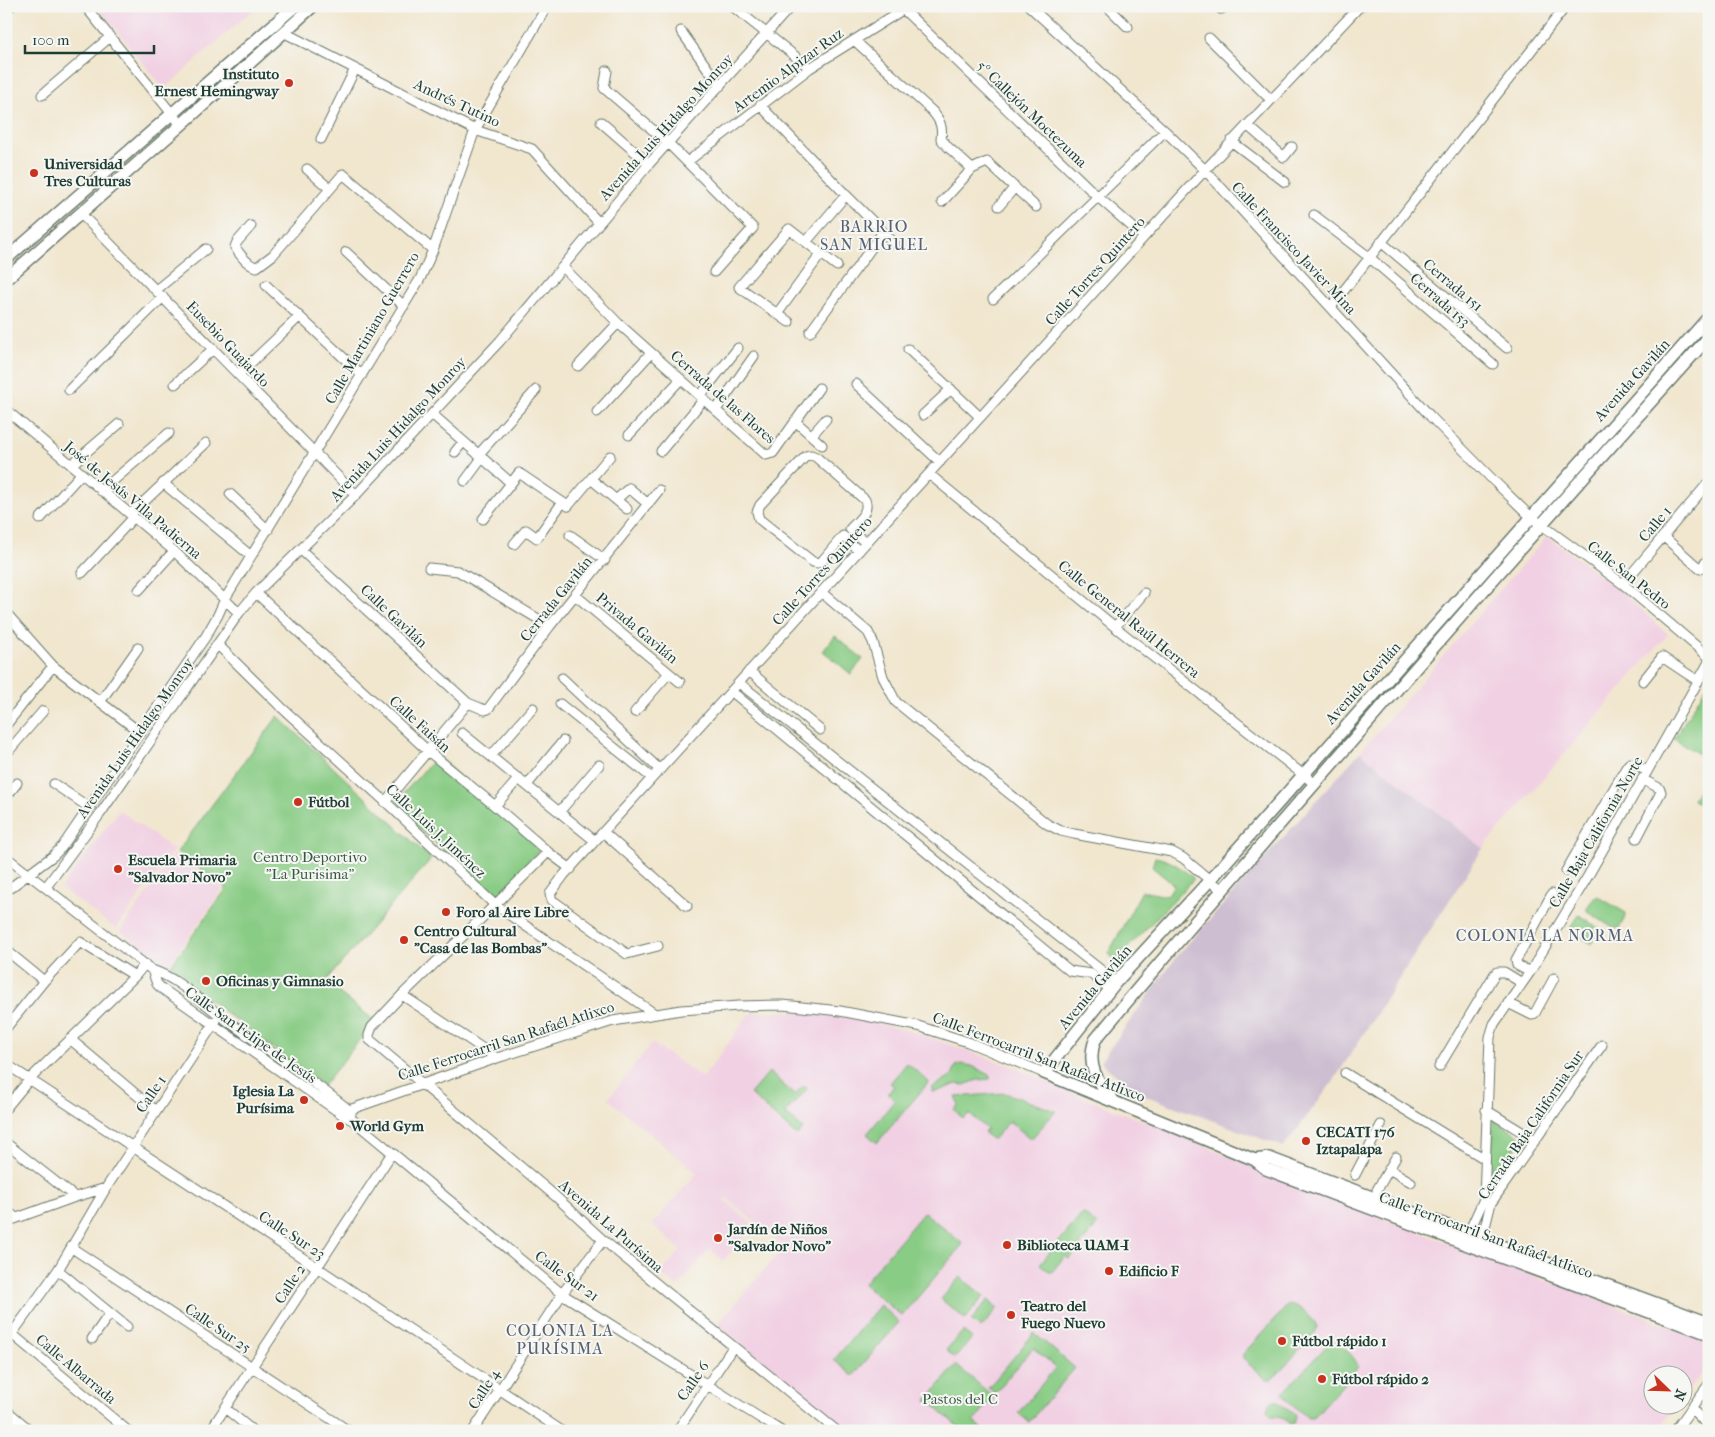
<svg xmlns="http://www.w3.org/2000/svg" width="1715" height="1437" viewBox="0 0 1715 1437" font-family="'IM FELL French Canon',serif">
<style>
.built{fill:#f1d0e3}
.industrial{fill:#cebed1}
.green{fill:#89cc85;stroke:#54845c}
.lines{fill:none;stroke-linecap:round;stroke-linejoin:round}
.minor-casing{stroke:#68786a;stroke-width:11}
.major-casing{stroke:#68786a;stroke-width:14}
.minor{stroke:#fff;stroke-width:9}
.major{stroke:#fff;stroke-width:11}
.poi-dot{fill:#c8321e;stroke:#f6f6f2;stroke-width:2}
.labels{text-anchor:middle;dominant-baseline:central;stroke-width:4;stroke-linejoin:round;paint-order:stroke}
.street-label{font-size:15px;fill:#1f3d34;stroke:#f6f6f2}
.poi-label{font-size:15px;font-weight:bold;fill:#1f3d34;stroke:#f6f6f2;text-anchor:start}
.park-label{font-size:15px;fill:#345a44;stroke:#f6f6f2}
.neighbourhood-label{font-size:16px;letter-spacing:1px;fill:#596272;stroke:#f6f6f2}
</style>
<rect width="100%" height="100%" fill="#f6f6f2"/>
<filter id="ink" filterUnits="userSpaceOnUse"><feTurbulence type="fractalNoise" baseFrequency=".02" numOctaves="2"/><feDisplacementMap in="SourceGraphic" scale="10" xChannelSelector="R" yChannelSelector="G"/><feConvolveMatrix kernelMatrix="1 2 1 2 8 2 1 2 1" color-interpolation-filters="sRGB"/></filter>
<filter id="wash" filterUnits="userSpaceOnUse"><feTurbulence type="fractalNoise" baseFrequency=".0096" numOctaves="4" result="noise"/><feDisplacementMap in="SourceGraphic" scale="20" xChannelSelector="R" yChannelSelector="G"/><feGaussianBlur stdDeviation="1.12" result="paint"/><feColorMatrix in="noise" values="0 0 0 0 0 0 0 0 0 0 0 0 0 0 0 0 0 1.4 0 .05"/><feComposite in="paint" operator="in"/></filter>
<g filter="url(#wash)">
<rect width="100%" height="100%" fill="#f1e6ce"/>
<path class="built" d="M97 6H257L164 89Z
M1547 536 1617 588 1668 634 1483 848 1360 752Z
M119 810 174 850 116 929 61 888Z
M175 854 223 889 168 966 120 931Z
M784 1011 831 1015 871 1021 920 1034 1013 1067 1114 1110 1169 1130 1252 1166 1342 1203 1709 1341V1364L1683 1398 1682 1374H1652V1404L1678 1405 1658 1431H843L718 1324 784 1247 726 1198 720 1206 725 1200 754 1226 723 1261 710 1249 677 1287 661 1273 681 1250 652 1225 697 1173 608 1099 652 1043 703 1078 750 1013Z"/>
<path class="industrial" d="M1360 752 1483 848 1334 1080 1284 1147 1138 1093 1100 1062 1178 955Z"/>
<path class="green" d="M1709 325V332L1541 517 1538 515Z
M835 636 863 659 851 674 823 651Z
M1709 685V760L1674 739 1705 688Z
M278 716 431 859 325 982 375 1021 323 1086 168 969 227 888 177 852Z
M437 756 540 850 496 898 393 805Z
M1703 781 1709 784V809L1693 800Z
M1155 857C1171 860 1182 868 1194 879L1116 960 1108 954 1142 891 1167 896 1174 885 1152 867Z
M1597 896 1626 913V916L1619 928H1613L1587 911V908L1594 897Z
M1579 915 1601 930 1592 944 1569 930Z
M907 1063 929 1082 877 1143 867 1134 895 1100 888 1093 894 1086 890 1083Z
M962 1064 972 1066 990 1075V1079L978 1080 964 1085 957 1084 935 1092H932V1088L952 1075 956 1066Z
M769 1072 795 1095 804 1085 808 1088 785 1113 803 1129 797 1136 750 1094Z
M1005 1093 1056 1111 1031 1139 1009 1121 993 1140 984 1133 987 1129 969 1114 963 1119 954 1109 959 1105 956 1097Z
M1493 1120 1522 1137 1490 1191Z
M924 1212 963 1244 902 1316 863 1284Z
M1083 1213 1097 1225 1069 1259 1065 1256 1051 1273 1040 1264Z
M960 1277 984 1296 965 1319 941 1299Z
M988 1300 998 1308 981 1328 971 1320Z
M1289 1304C1299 1305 1314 1318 1317 1328L1315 1333 1272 1380H1267L1243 1359V1354Z
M880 1305 899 1322 853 1376 834 1360Z
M963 1331 972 1338 955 1358 946 1350Z
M1034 1333 1075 1368 1029 1422 1018 1413 1056 1367 1033 1348 995 1393 988 1388Z
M1330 1342C1340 1343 1355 1356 1358 1366L1355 1371 1313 1418H1308L1286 1399 1283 1393Z
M956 1365 994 1397 974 1421 985 1431H963L927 1400Z
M1272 1401H1278L1286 1409 1295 1413 1296 1417 1294 1423 1290 1424C1284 1419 1281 1415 1272 1416L1269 1413 1267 1409 1270 1403Z"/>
</g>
<g filter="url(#ink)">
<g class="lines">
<defs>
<path id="minor" d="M85 6 181 125
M732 6 810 68
M1029 6 1165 131 1205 170 1431 417 1493 480 1531 517 1623 584 1709 657
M1107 6 1128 27
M1217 6 1221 9 1227 6
M6 9 11 6
M903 9 1098 197 1144 237
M681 31 720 86
M283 32 475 130 532 149 599 223
M1209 38 1271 100
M854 40 932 111C940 120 943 127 941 139L948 147 972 169
M607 71 604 88 668 143 753 228 714 272
M42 95 110 37
M760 105 846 195 895 244
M601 122 649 164
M1247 125 1284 157 1292 147
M321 139 355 69
M1231 141 1285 182
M687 162 810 68 907 7
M307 169 330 189
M942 202 972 169 987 162 1036 207
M999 206 1015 187
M80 213 356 495
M1314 215 1369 257 1493 364
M251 226 237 242 235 247C240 255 249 266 257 267L273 255 343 174 433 250
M806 242 846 195
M1381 242 1507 348
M346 252 404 306
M563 267 618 323 766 455 773 453 819 388
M266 285 362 375
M156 290 206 249
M993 299 1165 131
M1331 307 1566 6
M777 314 821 254
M789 322 739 287 789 229 837 266
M810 332 883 232
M908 349 980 417
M578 366 618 323
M238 375 299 317
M175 384 213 349
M856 384 940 462
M69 390 163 297
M700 396 738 348
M6 410 174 551 239 613
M716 410 754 356
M597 412 651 353
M432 414 511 483
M923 415 951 389
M795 421 822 445
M629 435 681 379
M812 435 826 419
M661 451 704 399
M455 452 463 442
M478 455 536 390
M71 465 119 424
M929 474 1115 627 1315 784
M591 479 627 509
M465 481 482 458
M163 483 251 556
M101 491 169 433
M230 494 268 530
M616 500 629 488 648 504
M131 514 206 443
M40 519 81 474
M483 519 519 473 568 506 610 456
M570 535 605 560
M1663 536 1700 569 1709 558
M514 544 526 530 537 538 562 503
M301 550 468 703 485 710 488 709 550 626 659 490
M859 551 843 536 823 560 818 563 813 562 759 519 757 512 760 505 806 456 811 455 816 457 865 500C870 512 858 520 850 529L866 543
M429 568 458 571 550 626
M82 573 134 517
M1623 584 1709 482
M139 590 174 551
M821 592 868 632 873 642 883 677 896 702 1047 824 1061 831 1074 834 1172 852 1183 858 1222 890
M256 593 428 751 495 806 548 852 571 869
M575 595 680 682
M6 613 53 666 141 733
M1115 627 1144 593
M217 644 281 707 389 805 495 905 655 1014
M749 671 820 730
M562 678 660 770
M1643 681 1662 657 1698 681
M739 683 1116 982
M731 691 1070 971 1091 974 1110 989
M100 702 138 648
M560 704 652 778
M635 712 669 673
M6 725 53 666
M462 733 595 841
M6 754 43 711
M491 756 533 708
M54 784 90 808
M527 785 563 741
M6 797 17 783
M385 802 468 703
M495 806 519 778
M560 811 599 765
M603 832 687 906
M1637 838 1661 792 1659 788 1642 779
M548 852 495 905 402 995 372 1027 369 1035V1039L554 1195 603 1240 837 1431
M6 857 152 970C179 979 199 1000 222 1017 264 1047 308 1077 349 1110L351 1114
M1566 871 1627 766 1630 763 1647 771
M46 887 100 814 239 613 256 593 356 495 500 341 649 164 791 6
M6 891 53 856 62 847 206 636 218 615 225 599 420 279 433 250 475 130 547 6
M658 946 627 954 552 900 550 894 564 875 1205 170 1360 6
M6 950 44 981
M152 970 157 984 161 988 343 1115 354 1121 562 1294 781 1431
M1530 972 1517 965 1516 960 1552 894
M402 995 497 1058
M1508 1003 1532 1015 1535 1013 1554 978
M6 1028 44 981 80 942 135 976
M70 1039 156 1111
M6 1064 318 1268 562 1431
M1439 1067 1494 975 1497 972H1504L1522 983
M1345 1073 1485 1159
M6 1108 29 1080 135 976 145 964
M1486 1110 1535 1140
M343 1115 349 1110 497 1058 613 1021 681 1010 739 1006 783 1005 840 1011 918 1026 968 1042 1044 1073
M6 1143 75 1197
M1389 1169 1411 1182
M1355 1175 1381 1125
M1377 1190 1396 1157
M6 1210 16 1218
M6 1222 75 1197 106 1188
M1468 1239V1234L1484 1199 1490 1037 1494 1024 1530 972 1588 876 1709 662
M1483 1244 1482 1239 1491 1203 1602 1045
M72 1248 349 1431
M58 1270 127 1327
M6 1329 128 1431
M92 1339 110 1313
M6 1342 58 1270 106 1188 215 1022
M225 1408 253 1431
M1691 1408 1709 1427
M6 1410 31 1431
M210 1431 392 1153
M473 1431 562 1294 603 1240
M677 1431 733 1347
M1675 1431 1709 1384"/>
<path id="major" d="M6 259 295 6
M6 279 181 125 313 6
M1709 317 1210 880 1116 982 1044 1073 1255 1160 1266 1169 1468 1245 1709 1334
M1113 1100C1097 1081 1086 1066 1095 1040 1166 954 1239 871 1312 787 1443 636 1575 485 1709 337
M1255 1160 1269 1158 1482 1239 1709 1323"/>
</defs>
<use href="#minor" class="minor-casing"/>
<use href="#major" class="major-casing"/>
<use href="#minor" class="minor"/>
<use href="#major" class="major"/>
</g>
</g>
<g class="poi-dot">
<circle cx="289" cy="83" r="5"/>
<circle cx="34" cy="173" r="5"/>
<circle cx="298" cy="802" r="5"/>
<circle cx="118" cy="869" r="5"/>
<circle cx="446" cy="912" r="5"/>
<circle cx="404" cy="940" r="5"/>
<circle cx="206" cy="981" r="5"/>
<circle cx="304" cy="1100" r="5"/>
<circle cx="340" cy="1126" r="5"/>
<circle cx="1306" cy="1141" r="5"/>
<circle cx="718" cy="1238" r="5"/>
<circle cx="1007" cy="1245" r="5"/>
<circle cx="1109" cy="1271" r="5"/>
<circle cx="1011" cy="1315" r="5"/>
<circle cx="1282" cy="1341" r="5"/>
<circle cx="1322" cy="1379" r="5"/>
</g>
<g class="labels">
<g class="street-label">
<text transform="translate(788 70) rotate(-36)">Artemio Alpizar Ruz</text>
<text transform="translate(457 103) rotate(25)">Andrés Tutino</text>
<text transform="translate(1032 114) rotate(44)">5º Callejón Moctezuma</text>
<text transform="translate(666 127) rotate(-48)">Avenida Luis Hidalgo Monroy</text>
<text transform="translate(1294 248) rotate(47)">Calle Francisco Javier Mina</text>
<text transform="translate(1095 271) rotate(-48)">Calle Torres Quintero</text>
<text transform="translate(1453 285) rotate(40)">Cerrada 151</text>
<text transform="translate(1440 300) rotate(41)">Cerrada 153</text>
<text transform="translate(372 328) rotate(-60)">Calle Martiniano Guerrero</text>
<text transform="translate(228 344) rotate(46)">Eusebio Guajardo</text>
<text transform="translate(1632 380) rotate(-48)">Avenida Gavilán</text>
<text transform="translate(723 397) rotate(41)">Cerrada de las Flores</text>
<text transform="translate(398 429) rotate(-47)">Avenida Luis Hidalgo Monroy</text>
<text transform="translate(133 500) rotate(40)">José de Jesús Villa Padierna</text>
<text transform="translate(1655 524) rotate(-50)">Calle 1</text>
<text transform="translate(822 571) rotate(-48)">Calle Torres Quintero</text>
<text transform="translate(1629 575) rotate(38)">Calle San Pedro</text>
<text transform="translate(556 599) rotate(-51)">Cerrada Gavilán</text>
<text transform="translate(394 616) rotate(43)">Calle Gavilán</text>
<text transform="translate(1129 619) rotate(39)">Calle General Raúl Herrera</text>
<text transform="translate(637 628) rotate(40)">Privada Gavilán</text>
<text transform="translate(1363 683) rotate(-48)">Avenida Gavilán</text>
<text transform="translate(420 724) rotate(42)">Calle Faisán</text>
<text transform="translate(135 738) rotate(-55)">Avenida Luis Hidalgo Monroy</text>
<text transform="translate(436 831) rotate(43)">Calle Luis J. Jiménez</text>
<text transform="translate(1596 832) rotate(-60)">Calle Baja California Norte</text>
<text transform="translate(1095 987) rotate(-50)">Avenida Gavilán</text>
<text transform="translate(251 1035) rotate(35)">Calle San Felipe de Jesús</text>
<text transform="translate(506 1041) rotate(-18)">Calle Ferrocarril San Rafaél Atlixco</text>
<text transform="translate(1039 1057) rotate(21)">Calle Ferrocarril San Rafaél Atlixco</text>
<text transform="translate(151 1094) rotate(-56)">Calle 1</text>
<text transform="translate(1531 1125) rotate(-56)">Cerrada Baja California Sur</text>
<text transform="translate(611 1226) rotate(41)">Avenida La Purísima</text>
<text transform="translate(292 1235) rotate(33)">Calle Sur 23</text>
<text transform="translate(1486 1235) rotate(20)">Calle Ferrocarril San Rafaél Atlixco</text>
<text transform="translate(567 1276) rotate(36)">Calle Sur 21</text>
<text transform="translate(290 1284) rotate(-57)">Calle 2</text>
<text transform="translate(218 1328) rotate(34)">Calle Sur 25</text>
<text transform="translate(76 1369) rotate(40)">Calle Albarrada</text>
<text transform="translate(693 1381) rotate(-56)">Calle 6</text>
<text transform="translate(484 1389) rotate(-57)">Calle 4</text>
</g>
<g class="poi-label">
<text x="279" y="74" text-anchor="end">Instituto<tspan x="279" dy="17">Ernest Hemingway</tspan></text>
<text x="44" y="164">Universidad<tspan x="44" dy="17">Tres Culturas</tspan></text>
<text x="308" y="802">Fútbol</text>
<text x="128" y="860">Escuela Primaria<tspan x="128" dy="17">"Salvador Novo"</tspan></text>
<text x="456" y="912">Foro al Aire Libre</text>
<text x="414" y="931">Centro Cultural<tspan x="414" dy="17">"Casa de las Bombas"</tspan></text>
<text x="216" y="981">Oficinas y Gimnasio</text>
<text x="294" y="1091" text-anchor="end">Iglesia La<tspan x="294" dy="17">Purísima</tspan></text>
<text x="350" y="1126">World Gym</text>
<text x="1316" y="1132">CECATI 176<tspan x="1316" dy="17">Iztapalapa</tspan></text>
<text x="728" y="1229">Jardín de Niños<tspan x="728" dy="17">"Salvador Novo"</tspan></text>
<text x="1017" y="1245">Biblioteca UAM-I</text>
<text x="1119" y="1271">Edificio F</text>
<text x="1021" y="1306">Teatro del<tspan x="1021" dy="17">Fuego Nuevo</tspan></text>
<text x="1292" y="1341">Fútbol rápido 1</text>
<text x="1332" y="1379">Fútbol rápido 2</text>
</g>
<g class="park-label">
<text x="310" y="857">Centro Deportivo<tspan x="310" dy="17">"La Purisima"</tspan></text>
<text x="960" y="1399">Pastos del C</text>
</g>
<g class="neighbourhood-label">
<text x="874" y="226">BARRIO<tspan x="874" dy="18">SAN MIGUEL</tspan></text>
<text x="1545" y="935">COLONIA LA NORMA</text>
<text x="560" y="1330">COLONIA LA<tspan x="560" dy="18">PURÍSIMA</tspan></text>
</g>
</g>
<rect width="1715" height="1437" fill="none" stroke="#f6f6f2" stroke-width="25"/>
<g transform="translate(1668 1390) rotate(113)"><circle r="24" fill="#f6f6f2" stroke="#a0aca6"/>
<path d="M0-4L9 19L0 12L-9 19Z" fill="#c8321e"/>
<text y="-8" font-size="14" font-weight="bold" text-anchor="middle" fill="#1f3d34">N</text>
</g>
<path d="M25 45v8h129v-8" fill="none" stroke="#1f3d34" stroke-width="2.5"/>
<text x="32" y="45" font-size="15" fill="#1f3d34" stroke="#f6f6f2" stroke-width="4" paint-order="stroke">100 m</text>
</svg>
